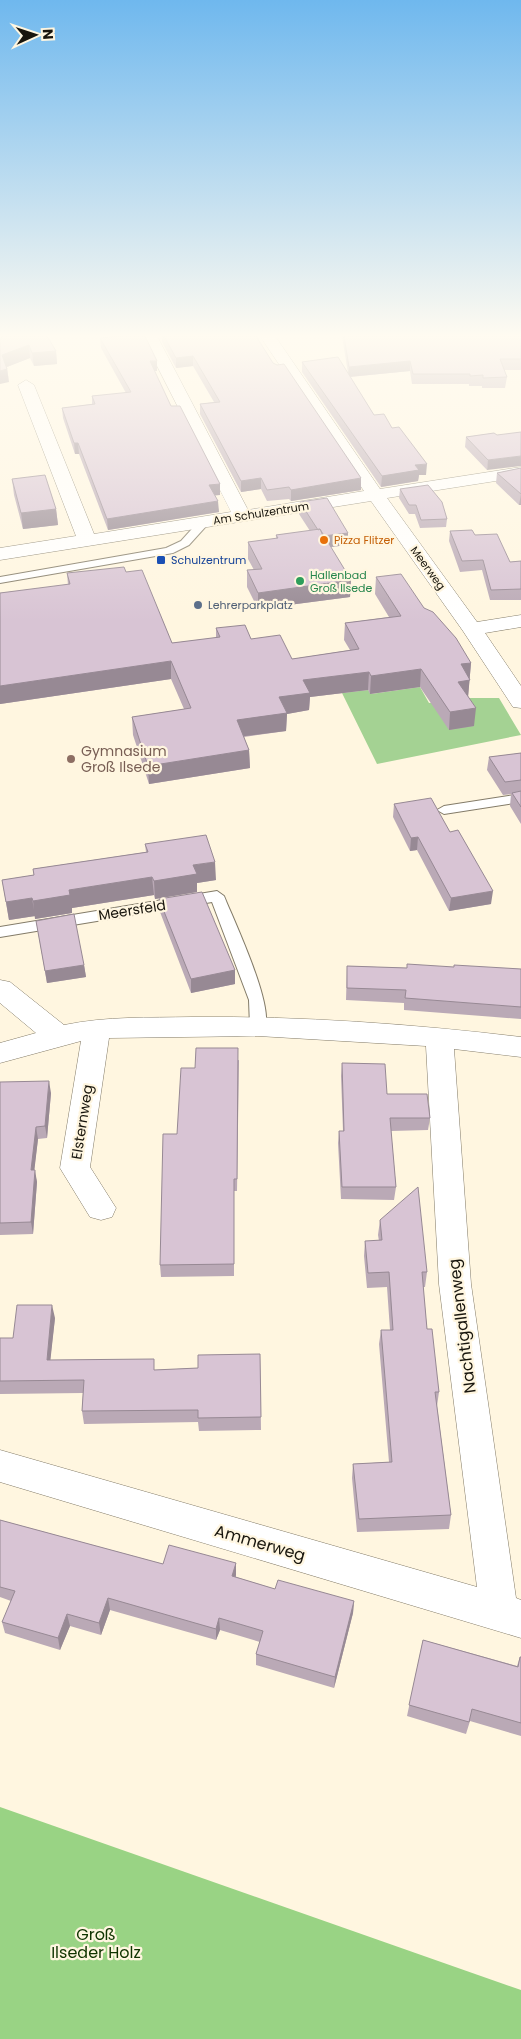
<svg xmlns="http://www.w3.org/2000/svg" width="521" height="2039" viewBox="0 0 521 2039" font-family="Poppins,sans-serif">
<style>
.green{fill:#a4d293}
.forest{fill:#99d384}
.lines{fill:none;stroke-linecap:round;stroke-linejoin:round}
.lane-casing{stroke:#837b68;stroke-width:2}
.street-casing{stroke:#837b68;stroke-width:1}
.lane{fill:#fff;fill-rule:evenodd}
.street{fill:#fff;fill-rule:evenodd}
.wall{fill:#baa9b6}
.shaded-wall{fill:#978994}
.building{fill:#d8c4d4;stroke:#978994}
.food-dot{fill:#e8710a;stroke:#fff6e0;stroke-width:2}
.transit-dot{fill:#1a4fb4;stroke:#fff6e0;stroke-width:2}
.leisure-dot{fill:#2e9e5b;stroke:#fff6e0;stroke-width:2}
.service-dot{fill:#5c6f8a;stroke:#fff6e0;stroke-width:2}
.education-dot{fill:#8d6e63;stroke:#fff6e0;stroke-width:2}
.labels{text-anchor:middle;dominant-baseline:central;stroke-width:4.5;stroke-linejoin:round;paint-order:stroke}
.far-street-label{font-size:11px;fill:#18150d;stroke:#fff6e0}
.far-food-label{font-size:11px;fill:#c56008;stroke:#fff6e0;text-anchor:start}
.far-transit-label{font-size:11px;fill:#164399;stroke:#fff6e0;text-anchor:start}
.far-leisure-label{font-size:11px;fill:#27864d;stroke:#fff6e0;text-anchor:start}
.far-service-label{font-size:11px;fill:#4e5e75;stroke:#fff6e0;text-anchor:start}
.education-label{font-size:14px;fill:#785e54;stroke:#fff6e0;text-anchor:start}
.street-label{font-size:14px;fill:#18150d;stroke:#fff6e0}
.near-street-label{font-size:16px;fill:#18150d;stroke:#fff6e0}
.near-park-label{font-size:16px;fill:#0f3400;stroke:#fff6e0}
</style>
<rect width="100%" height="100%" fill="#fff6e0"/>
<path class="green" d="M420 687 429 703 468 698H499L521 735 377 764 342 693 368 690 371 694Z"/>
<path class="forest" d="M0 1807 521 1990V2039H0Z"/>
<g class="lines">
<defs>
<path id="lane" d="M204 519 209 522 208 524 189 545 173 553 0 583V577L166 548 181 541 200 520Z
M521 794V802L444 814 437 810 444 806Z
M217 891 224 896C234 921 276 1009 264 1030H252L250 1026 249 1000 212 902 0 937V927Z"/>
<path id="street" d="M142 336H157L248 510 364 491 260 336H275L380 489 521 467V477L387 498 477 622 521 615V627L485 633 521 686V708L513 707 463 631 371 501 0 560V548L76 536 18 385 26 380 34 385 94 534 231 512Z
M0 980 10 982 64 1025C108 1016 148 1018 192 1017 302 1016 412 1024 521 1037V1057L454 1049 471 1284 516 1598 521 1600V1638L0 1482V1450L477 1587 439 1284 426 1046 258 1036 109 1038 90 1167 116 1208 112 1217 101 1220 90 1217 60 1168 81 1041 0 1063V1043L36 1033 0 1003Z"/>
</defs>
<use href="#lane" class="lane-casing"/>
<use href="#street" class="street-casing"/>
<use href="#lane" class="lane"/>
<use href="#street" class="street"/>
</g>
<path class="wall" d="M162 336H256L273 363 361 490 291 501 289 499 267 501 261 489 241 492 200 414V404L214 402 193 366 176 368 162 342Z
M342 336H521V370H504L507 377 505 388H482V386H469V384H412L410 371 350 377 374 415 392 428 426 475H419L418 481 381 487 302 372V362L348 373Z
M100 338 157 361V371H154L171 406 220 484V495H215L219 512 108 530 79 454H75L63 418 62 408 92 404V396L126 393 101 348Z
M0 340 56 351 57 364 34 366 30 358 7 367 9 382Z
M494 433 487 470 465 447 466 437Z
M521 468V505H519L496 483 497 473Z
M12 479 56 509 58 525 23 529 14 495Z
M400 489 447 519 446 527 420 528 415 514H409L399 498Z
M300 502 348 545 330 547 351 580 350 597 258 609 247 587V570H254L248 559V542L276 539V535L310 531 299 514Z
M450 531 475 535 510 562 521 561V600H490L482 570 460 572 449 541Z
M126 572 172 643 216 638V628L251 639 292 659 350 650 344 640 345 623 389 617 375 594 376 577 424 608 471 663 468 696 474 726 449 730 420 687 370 694 368 690 310 697 309 710 287 714 286 731 244 737 249 750 250 768 149 784 133 735 132 717 184 709 171 679 0 704V593L68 585 67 573Z
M521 753V824L510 806 511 794 503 795 487 770 489 757Z
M394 804 491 904 449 911 417 850 410 851 393 817Z
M145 844 216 880 197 883V892L155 899 154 895 72 908V913L35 919V916L9 920 2 880 34 875 33 869 146 852Z
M159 899 235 970V984L191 993 160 912Z
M36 921 84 965 86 977 47 983Z
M347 966 407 968 454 967 521 969V1019L404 1010V1003L346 1000Z
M239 1060 237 1191H234V1276L161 1277 160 1265 195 1068Z
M342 1063 387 1094 430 1118 428 1130 391 1131 396 1187 394 1200 341 1199 338 1143 339 1131H343L341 1076Z
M0 1082 51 1093 47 1138 38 1139 34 1170 37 1182 33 1234 0 1235Z
M380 1220 427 1272 425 1287H423L427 1329 439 1392 437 1406 451 1515 449 1529 357 1532 352 1478 353 1464 389 1462 379 1344 381 1330H390L387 1287 367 1288 364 1256 365 1241H379L378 1235Z
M55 1318 50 1360 155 1370 198 1368 260 1354 261 1430 199 1431 198 1422 84 1424 82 1411 83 1393 0 1394V1338H13Z
M0 1520 163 1564 236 1563V1577L275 1589 354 1601 353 1613 334 1688 256 1665V1654L260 1642 220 1630 216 1640 110 1610 101 1635 70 1626 60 1650 5 1633 2 1622 11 1601 0 1597Z
M423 1640 517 1666 520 1657H521V1736L470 1721 466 1734 407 1716Z"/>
<path class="shaded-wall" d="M29 345 30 358 4 368 2 355Z
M56 351 57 364 34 366 32 353Z
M193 356V366L176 368V358Z
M150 361H157V371H150Z
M410 361V371L348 377 349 367Z
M7 369 9 382 0 384V371Z
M74 443H78L79 454H75Z
M521 456V466L487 470 488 460Z
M427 464 426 475H419L418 481 381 487 382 476 415 465Z
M261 478V489L241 492V481Z
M361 478V490L291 501V490Z
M220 484V495L210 496 209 485Z
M521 494V505H519Z
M218 501 219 512 108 530 107 519Z
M56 509 58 525 23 529 21 513Z
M348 533V545L322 548V536Z
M351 580 350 597 258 609V593Z
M171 661V679L0 704V686Z
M471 663 468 698 456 699 461 664Z
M421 669 420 687 370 694 371 676Z
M369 672 368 690 310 697 309 710 287 714 286 731 237 737V720L303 680Z
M476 708 474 726 449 730 450 712Z
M249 750 250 768 149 784 148 766Z
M418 837 417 850 410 851 411 838Z
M215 862 216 880 197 883V892L155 899 154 881 193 865Z
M152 877 154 895 72 908V913L35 919 33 901 69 890Z
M493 891 491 904 449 911 451 898Z
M32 898 35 916 9 920 6 902Z
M84 965 86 977 47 983 45 971Z
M235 970V984L191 993V979Z
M49 1081 51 1093 47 1138 45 1126Z
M36 1127 38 1139 33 1182 31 1170Z
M35 1170 37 1182 33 1234 31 1222Z
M52 1305 55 1318 49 1373 47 1360Z
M236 1563V1575L232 1588V1576Z
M108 1598 110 1610 101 1635 99 1623Z
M354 1601 353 1613 334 1688 335 1677Z
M67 1614 70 1626 60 1650 58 1638Z
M219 1618 220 1630 216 1640V1629Z"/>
<path class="building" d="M2 336H47L56 351 32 353 29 345 2 355 7 369 0 371V340Z
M121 336H145L157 361H150L171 406H180L220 484 209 485 218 501 107 519 78 443H74L62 408 95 404 92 396 131 392 100 338Z
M164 336H256L273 363 277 365 284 364 361 478 291 490 289 487 267 490 261 478 241 481 200 404 220 402 193 356 176 358Z
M344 336H521V359H500L507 377 483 378V375L470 376V374H413L410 361 349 367Z
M338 357 374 415 384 414 392 428 399 427 427 464 415 465 419 470 382 476 302 362Z
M521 432V456L488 460 466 437 494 433 497 435Z
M521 468V494L497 473Z
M45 475 56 509 21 513 12 479Z
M428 485 442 502 447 519 421 520 416 505H409L400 489Z
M327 498 348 533 323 536 320 529 318 530 300 502Z
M320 529 351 580 258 593 247 570 262 569 248 542 278 538 276 535Z
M472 530 475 535 497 534 510 562 521 561V589L491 590 483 560 462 561 450 531Z
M124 567 126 572 142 570 172 643 220 637 216 628 245 625 251 639 280 635 292 659 359 649 345 623 401 616 376 577 401 574 424 608 433 612 456 638 471 663 461 664 470 680 458 682 476 708 450 712 421 669 371 676 369 672 303 680 310 693 279 697 287 713 237 720 249 750 148 766 132 717 191 708 171 661 0 686V593L70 584 67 573Z
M521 753V780L505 782 489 757Z
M521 791V807L512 793Z
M431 798 450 832 458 830 493 891 451 898 418 837 411 838 394 804Z
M206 835 215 862 193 865 197 874 154 881 152 877 69 890 70 895 33 901 32 898 6 902 2 880 34 875 33 869 148 852 145 844Z
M202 892 235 970 191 979 159 899Z
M74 914 84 965 45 971 36 921Z
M407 964 454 967V965L521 969V1007L405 998 406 990 347 988V966L407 968Z
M196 1048H238L237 1179H234V1264L160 1265 163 1134H177L181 1068H195Z
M342 1063 385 1064 387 1094H427L430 1118H390L396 1187H342L339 1131H344Z
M49 1081 45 1126 36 1127 31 1170H35L31 1222 0 1223V1082Z
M418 1187 427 1272H422L427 1329H432L439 1392H435L451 1515 359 1519 353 1464 392 1462 381 1330H393L389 1272 368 1273 365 1241 382 1240 380 1220Z
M17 1305H52L47 1360 154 1359V1370L198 1368V1355L260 1354 261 1417 198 1418V1410L82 1411 84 1380 0 1381V1338H13Z
M0 1520 163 1564 169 1545 236 1563 232 1576 275 1589 278 1580 354 1601 335 1677 256 1654 263 1631 219 1618 216 1629 108 1598 99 1623 67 1614 58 1638 2 1622 15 1591 0 1587Z
M423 1640 518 1667 520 1657H521V1723L472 1709 469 1722 409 1705Z"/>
<linearGradient id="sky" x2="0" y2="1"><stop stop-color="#6fb8ee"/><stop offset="0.54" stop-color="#fffbf1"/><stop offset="1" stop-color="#fffbf1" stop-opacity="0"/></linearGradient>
<rect width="521" height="622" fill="url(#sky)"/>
<circle class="food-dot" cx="324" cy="540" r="5"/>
<rect class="transit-dot" x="156" y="555" width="10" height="10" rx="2.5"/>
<circle class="leisure-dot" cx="300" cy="581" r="5"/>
<circle class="service-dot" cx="198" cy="605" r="5"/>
<circle class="education-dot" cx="71" cy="759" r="5"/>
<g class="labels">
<g class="far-street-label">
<text transform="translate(261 513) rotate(-9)">Am Schulzentrum</text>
<text transform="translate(428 568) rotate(54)">Meerweg</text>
</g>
<g class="far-food-label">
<text x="334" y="540">Pizza Flitzer</text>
</g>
<g class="far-transit-label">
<text x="171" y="560">Schulzentrum</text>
</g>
<g class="far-leisure-label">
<text x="310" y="575">Hallenbad<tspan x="310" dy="13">Groß Ilsede</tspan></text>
</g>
<g class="far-service-label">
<text x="208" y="605">Lehrerparkplatz</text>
</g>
<g class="education-label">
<text x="81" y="751">Gymnasium<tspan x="81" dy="16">Groß Ilsede</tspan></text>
</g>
<g class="street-label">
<text transform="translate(132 910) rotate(-9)">Meersfeld</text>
<text transform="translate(82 1122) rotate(-81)">Elsternweg</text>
</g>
<g class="near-street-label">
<text transform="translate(462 1326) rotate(-97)">Nachtigallenweg</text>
<text transform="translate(260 1543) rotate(16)">Ammerweg</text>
</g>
<g class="near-park-label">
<text x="96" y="1934">Groß<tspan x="96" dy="18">Ilseder Holz</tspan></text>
</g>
</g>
<g transform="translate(35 35) rotate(87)" stroke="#fff6e0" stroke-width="4" paint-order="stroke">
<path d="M0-4L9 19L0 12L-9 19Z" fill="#18150d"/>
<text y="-8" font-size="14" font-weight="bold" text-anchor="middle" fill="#18150d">N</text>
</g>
</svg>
